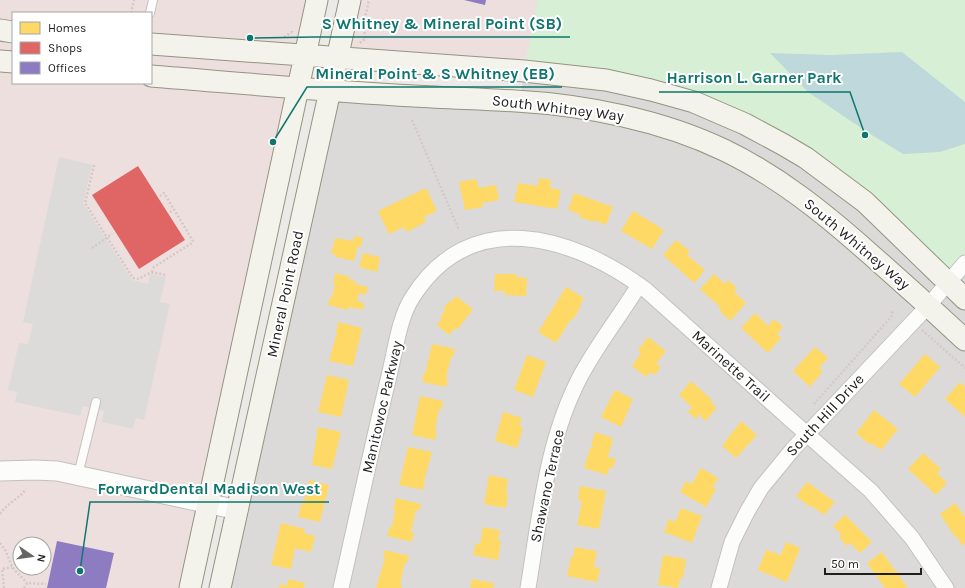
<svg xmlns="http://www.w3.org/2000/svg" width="965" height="588" viewBox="0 0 965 588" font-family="Karla,sans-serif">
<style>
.residential{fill:#dbdad9}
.commercial{fill:#eddfde;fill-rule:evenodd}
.park{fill:#d7f0d5}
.parking{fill:#dcdbda}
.water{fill:#bed8dc}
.homes{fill:#ffd966}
.shops{fill:#e06666}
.offices{fill:#8e7cc3}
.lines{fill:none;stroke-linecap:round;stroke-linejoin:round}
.service-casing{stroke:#c2c1bf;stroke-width:10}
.minor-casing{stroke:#c2c1bf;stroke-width:17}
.tertiary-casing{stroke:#c2c1bf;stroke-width:21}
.secondary-casing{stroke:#949481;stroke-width:23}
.path{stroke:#d5c9c7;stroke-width:2.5;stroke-dasharray:2 2;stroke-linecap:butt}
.service{stroke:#fcfcfb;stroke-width:8}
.minor{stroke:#fcfcfb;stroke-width:15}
.tertiary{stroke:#fcfcfb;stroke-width:19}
.secondary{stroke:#f3f2eb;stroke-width:21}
.labels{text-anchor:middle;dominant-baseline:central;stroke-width:4;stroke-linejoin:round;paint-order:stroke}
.street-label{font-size:15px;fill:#1e1e1e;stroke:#fff}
.leader{fill:none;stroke:#0f766e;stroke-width:1.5}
.callout-dot{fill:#0f766e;stroke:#fff;stroke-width:1.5}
.callout-label{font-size:16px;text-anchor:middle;font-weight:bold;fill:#0f766e;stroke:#fff;stroke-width:4;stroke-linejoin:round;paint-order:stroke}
</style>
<rect width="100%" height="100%" fill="#eceae7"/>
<path class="residential" d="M538 0H965V588H220L329 91 519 101Z"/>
<path class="commercial" d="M0 0H317L190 588H0ZM13 13H151V83H13ZM20 544H44V568H20Z
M350 0H538L524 71 337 57Z"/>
<path class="park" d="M538 0H965V263L948 283 865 202 694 102 524 71Z"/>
<path class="parking" d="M59 157 92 165 83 203 132 280 148 284 150 274 166 277 160 302 170 304 144 420 136 418 133 429 102 422 104 411 83 406 80 416 15 402 17 392 8 390 19 343 28 344 33 324 23 322Z"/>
<path class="water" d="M902 52 965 102V144L940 152 903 154 867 132 808 92 770 53 830 55Z"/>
<path class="homes" d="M539 178 551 180 550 188 561 190 557 209 514 202 518 183 538 186Z
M476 179 479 188 496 185 499 200 482 203 483 207 465 210 459 182Z
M426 188 437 211 424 217 426 222 407 232 404 227 389 234 378 211Z
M574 193 613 207 606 225 594 220 593 222 579 217 580 214 568 210Z
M633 211 664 230 652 249 621 231Z
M354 236 363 238 361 247 358 246 354 261 336 257V255L331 254 335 238 353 241Z
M676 240 690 251 687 255 705 270 694 283 663 255Z
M363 253 380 257 377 272 359 267Z
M335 273 350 277 349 279 356 281 355 284 368 287 366 295 359 293 357 301 364 303 363 310 349 307 348 310 328 305 330 297H332L335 284H333Z
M495 274H516V277L527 278 526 296 505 295V291H494Z
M714 274 725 284 728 280 737 288 734 292 746 303 730 321 719 310 721 308 700 289Z
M566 287 584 298 580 305 581 306 573 320 571 319 556 343 538 332Z
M456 296 473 309 457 330 455 328 449 335 437 325 442 318 440 317 445 311 443 309 449 301 451 302Z
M755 313 768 326 774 319 783 327 777 334 781 338 768 353 741 328Z
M338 322 362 328 353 366 329 361 337 332H336Z
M648 337 666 351 656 364 661 367 655 375 650 372 646 377 632 366 641 353 638 350Z
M432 344 455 349 453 357H451L446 378 448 379 446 387 422 382 424 373 425 374Z
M815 347 828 358 819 368 823 371 810 387 793 371Z
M925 354 940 367 915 397 899 384Z
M527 355 546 362 533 397 514 390Z
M327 375 349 380 341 417 318 412Z
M691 381 713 401 711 403 717 408 705 421 701 417 702 416 700 414 696 419 688 412 692 407 679 395Z
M960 382 965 387V417L945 399Z
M615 390 633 399 621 427 601 417Z
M420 396 443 401 442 409H439L435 430H437L435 440 412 435Z
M874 410 898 429 881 450 871 443 870 445 856 433Z
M503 412 522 418 519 426 523 427 517 448 495 441Z
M741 421 757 435 736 458 722 446Z
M318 427 341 432 332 469 312 465Z
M595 432 613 438 608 457 616 459 613 468 610 467 607 475 584 468 590 448 592 449 593 446H591Z
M408 447 432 452 424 481H425L423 490 399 485Z
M923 453 941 469 937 473 947 483 936 495 908 469Z
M701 468 718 478 713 487 716 489 706 507 680 492 686 481 692 484Z
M489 475 508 479 506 494H508L506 508 484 504Z
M309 480 329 485 320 522 298 517 302 501 304 502Z
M807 482 835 502 824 515 812 506 810 507 796 496Z
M580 486 606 491 599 529 577 525 582 501 578 500Z
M396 498 421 504 419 511 416 510 411 532 414 533 412 542 387 536 390 526 392 527 395 510H393Z
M955 503 965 517V544L963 546 956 536 955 537 940 514Z
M681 508 702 516 692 543 664 532 669 519 675 522Z
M845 515 872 542 860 553 850 543 847 546 839 537 842 535 833 526Z
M281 523 305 529 304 533 315 536 311 552 295 548 291 569 271 565Z
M483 527 500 530 498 540 501 541 498 560 473 555 476 543 480 544Z
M786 542 800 548 787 582 758 570 766 550 781 555Z
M575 547 597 551 594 567 600 568 597 582 567 576 571 557H573Z
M385 550 409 556 407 563 405 562 400 585H402V588H376L385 558H383Z
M882 552 908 588H885L867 563Z
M663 555 686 559 683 578H680L678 588 658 585Z
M288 579 305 583 304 588H279L280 584 287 586Z
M472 579 494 583 493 588H470Z"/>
<path class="shops" d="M138 166 185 240 139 269 92 195Z"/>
<path class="offices" d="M464 0H486L485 5Z
M57 541 114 553 106 588H47Z"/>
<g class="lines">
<defs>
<path id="service" d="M150 13 153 0
M78 475 96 402"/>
<path id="minor" d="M341 588C357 517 372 446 389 376 395 352 399 318 412 298 470 205 572 235 646 290L791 420 871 491 912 538 946 588
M528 588C540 517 546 442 580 377 597 345 620 316 639 285
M719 588 732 542 747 512 761 488 793 449 928 306 965 263"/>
<path id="tertiary" d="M0 471 35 470 57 471 238 510"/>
<path id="secondary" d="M0 30 13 32
M151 44 524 71 606 80 651 90 694 102 745 124 784 145 806 158 865 202 965 299
M0 61 13 62
M151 76C239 83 326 91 414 96 448 98 482 99 516 101 585 105 661 120 724 150 778 176 824 213 869 253 901 281 933 310 965 340
M190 588 317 0
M220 588 350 0"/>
</defs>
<use href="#service" class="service-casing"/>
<use href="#minor" class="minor-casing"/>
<use href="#tertiary" class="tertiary-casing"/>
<use href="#secondary" class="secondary-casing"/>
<path class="path" d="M131 13 134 0
M363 27 369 0
M284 37 292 32 293 33
M360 43 366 38 362 25
M412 120 459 230
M94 165 85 203 133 278 139 279C151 271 152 272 166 275
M170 212 174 210
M92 248 112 234
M152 272 154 267 192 243 193 241 164 193 160 196
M922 330 965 368
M814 404 891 317 893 310
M0 514C7 503 19 499 26 489
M0 543 6 551 12 567 27 583
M4 588 2 569 12 567
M24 588 27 583 46 584"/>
<use href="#service" class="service"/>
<use href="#minor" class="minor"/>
<use href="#tertiary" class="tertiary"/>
<use href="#secondary" class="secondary"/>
</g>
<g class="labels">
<g class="street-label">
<text transform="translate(558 108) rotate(7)">South Whitney Way</text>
<text transform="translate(857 244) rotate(40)">South Whitney Way</text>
<text transform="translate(285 294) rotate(-78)">Mineral Point Road</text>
<text transform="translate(731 366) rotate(42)">Marinette Trail</text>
<text transform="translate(382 407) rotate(-77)">Manitowoc Parkway</text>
<text transform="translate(825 415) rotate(-47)">South Hill Drive</text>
<text transform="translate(547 486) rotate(-78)">Shawano Terrace</text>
</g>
</g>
<path class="leader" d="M250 38L314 37H570M273 142L307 87H562M865 135L850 92H659M80 571L90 502H329"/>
<g class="callout-dot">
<circle cx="250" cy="38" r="4"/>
<circle cx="273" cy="142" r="4"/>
<circle cx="865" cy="135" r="4"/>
<circle cx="80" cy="571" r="4"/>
</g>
<g class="callout-label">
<text x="442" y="29">S Whitney &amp; Mineral Point (SB)</text>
<text x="435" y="79">Mineral Point &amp; S Whitney (EB)</text>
<text x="754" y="83">Harrison L. Garner Park</text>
<text x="209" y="494">ForwardDental Madison West</text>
</g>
<rect x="12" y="12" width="140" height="72" fill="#ffffff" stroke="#a5a5a5"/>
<rect x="20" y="22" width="20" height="12" fill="#ffd966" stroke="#a5a5a5"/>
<text x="48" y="32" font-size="12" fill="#1e1e1e">Homes</text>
<rect x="20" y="42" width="20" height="12" fill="#e06666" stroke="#a5a5a5"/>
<text x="48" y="52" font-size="12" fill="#1e1e1e">Shops</text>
<rect x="20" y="62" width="20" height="12" fill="#8e7cc3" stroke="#a5a5a5"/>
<text x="48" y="72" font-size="12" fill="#1e1e1e">Offices</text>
<g transform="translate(32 556) rotate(103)"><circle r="19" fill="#ffffff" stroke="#a5a5a5"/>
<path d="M0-3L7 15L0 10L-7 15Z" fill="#666564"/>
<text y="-6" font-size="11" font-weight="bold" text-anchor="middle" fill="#1e1e1e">N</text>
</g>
<path d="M825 568v6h96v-6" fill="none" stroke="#1e1e1e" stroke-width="2"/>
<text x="831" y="568" font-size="12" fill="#1e1e1e" stroke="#ffffff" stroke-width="3" paint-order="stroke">50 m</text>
</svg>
